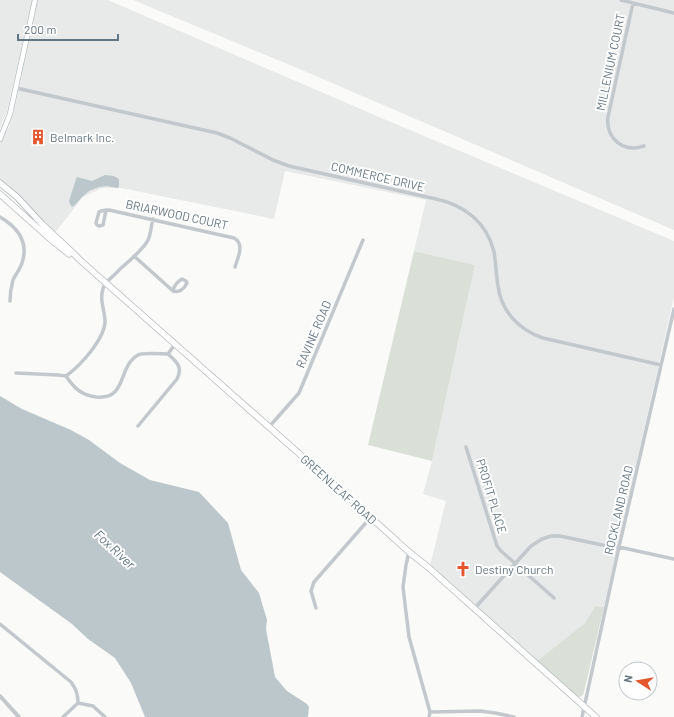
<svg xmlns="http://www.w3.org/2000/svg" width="674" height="717" viewBox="0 0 674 717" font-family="Barlow,sans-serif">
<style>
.built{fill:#e8e9e9}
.green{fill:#dadfd7}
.water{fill:#bbc7cb}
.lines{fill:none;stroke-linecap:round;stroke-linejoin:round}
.secondary-casing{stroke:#b3babf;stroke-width:6}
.primary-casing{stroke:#b5babe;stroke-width:7}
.minor{stroke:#c3c8cc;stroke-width:3.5}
.tertiary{stroke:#c3c8cc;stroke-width:4}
.secondary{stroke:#fff;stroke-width:4.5}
.primary{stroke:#fff;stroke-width:5.5}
.labels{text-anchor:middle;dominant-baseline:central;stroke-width:4;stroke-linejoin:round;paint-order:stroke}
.street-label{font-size:12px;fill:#657683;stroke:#fff}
.poi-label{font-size:12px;fill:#657683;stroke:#fff;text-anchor:start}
.water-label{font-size:13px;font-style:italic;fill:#60757c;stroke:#fff}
</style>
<rect width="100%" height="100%" fill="#fafaf8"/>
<path class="built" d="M0 0H32L7 111 0 129Z
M38 0H108L379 117 674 241V297L604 607 595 606 585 623 537 661 430 566 446 501 423 494 432 461 475 265 414 251 426 200 285 171 274 219 121 188H102L83 197 55 233 0 181V143L9 127 14 112Z
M133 0H674V230L297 68Z"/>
<path class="green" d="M414 251 475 265 432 461 368 445Z
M595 606 604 607 584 692 583 695 580 697 574 695 537 661 585 623Z"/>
<path class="water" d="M105 175 114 176 119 179V187L117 188 107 186 99 187 89 191 81 198 75 205 72 207 70 204 69 201 76 179 77 177 92 181Z
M0 396 22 409 71 430 89 440 120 463 150 480 199 492 228 523 241 570 259 593 267 620 266 629 275 677 287 691 307 704 309 707 308 717H145L131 683 115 658 88 639 72 624 0 572Z"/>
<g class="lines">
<defs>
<path id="secondary" d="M0 139 10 114 35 0"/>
<path id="primary" d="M0 183 17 197 42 224 72 252 81 261 346 495 409 552 429 568 596 717
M0 194 48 237 69 254"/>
</defs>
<use href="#secondary" class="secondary-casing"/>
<use href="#primary" class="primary-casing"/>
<path class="minor" d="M621 0 674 13
M633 3 608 117C606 134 617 148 634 148 637 148 641 147 644 146
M16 88 217 133 230 138 273 160 289 166 436 199C464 205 487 222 494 252 496 263 496 274 498 286 501 311 519 330 543 338L661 365
M106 210 103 225 99 226 97 225 96 223 99 212C102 210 105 210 109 210L234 238C245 244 238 257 235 267
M0 217C17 227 29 242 22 263 20 269 16 274 13 280 11 287 10 294 10 301
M134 256 173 291C179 293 184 289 187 283L186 281 182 279C177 282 174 285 173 291
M16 373 58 375 66 376C80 366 106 338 105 320 104 307 98 297 105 284 109 279 116 274 120 269 128 262 143 250 148 240 151 234 151 226 153 219
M66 376C74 388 81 395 96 397 128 400 117 367 138 355 142 352 162 354 168 354L175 344
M138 426 177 379C183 367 177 362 168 354
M269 427 299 393 363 240
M466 447 497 546 501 551 554 598
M409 552 406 565 403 587 409 637 430 712 429 717
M316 608 311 591 314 582 371 517
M474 609 531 546 542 539 551 536H560L607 546 619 547 674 559
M0 624 71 682C76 689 78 694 78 703
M78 703 93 706 105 717
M430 712 480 711 495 713 514 717
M63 717 78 703
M582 717 619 547 674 309"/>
<path class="tertiary" d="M0 696 19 717"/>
<use href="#secondary" class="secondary"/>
<use href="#primary" class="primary"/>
</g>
<defs>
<symbol id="building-bare" viewBox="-9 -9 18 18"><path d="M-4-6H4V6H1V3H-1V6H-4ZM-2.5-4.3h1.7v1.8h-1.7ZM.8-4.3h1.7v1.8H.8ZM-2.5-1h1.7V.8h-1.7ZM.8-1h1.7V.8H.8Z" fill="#e4572e" stroke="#fff" stroke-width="2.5" paint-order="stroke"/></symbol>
<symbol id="church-bare" viewBox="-9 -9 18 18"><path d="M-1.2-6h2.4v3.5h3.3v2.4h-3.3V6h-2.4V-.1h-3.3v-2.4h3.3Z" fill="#e4572e" stroke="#fff" stroke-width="2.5" paint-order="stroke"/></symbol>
</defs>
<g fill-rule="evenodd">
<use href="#building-bare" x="27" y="126" width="22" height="22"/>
<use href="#church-bare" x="452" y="558" width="22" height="22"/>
</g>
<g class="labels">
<g class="street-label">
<text transform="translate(610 62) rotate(-78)">MILLENIUM COURT</text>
<text transform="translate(378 176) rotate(13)">COMMERCE DRIVE</text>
<text transform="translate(177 214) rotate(12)">BRIARWOOD COURT</text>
<text transform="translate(313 334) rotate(-67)">RAVINE ROAD</text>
<text transform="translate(339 489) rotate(42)">GREENLEAF ROAD</text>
<text transform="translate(492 496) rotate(73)">PROFIT PLACE</text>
<text transform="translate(618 510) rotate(-77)">ROCKLAND ROAD</text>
</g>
<g class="poi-label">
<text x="50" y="137">Belmark Inc.</text>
<text x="475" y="569">Destiny Church</text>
</g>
<g class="water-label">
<text transform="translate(115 549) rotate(43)">Fox River</text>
</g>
</g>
<g transform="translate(638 681) rotate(282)"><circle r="19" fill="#ffffff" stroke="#c1c8cd"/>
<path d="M0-3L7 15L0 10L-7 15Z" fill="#e4572e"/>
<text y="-6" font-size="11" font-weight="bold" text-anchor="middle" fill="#657683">N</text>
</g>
<path d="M18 34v6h100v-6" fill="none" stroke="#657683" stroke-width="2"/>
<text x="24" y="34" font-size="12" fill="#657683" stroke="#ffffff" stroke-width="3" paint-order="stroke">200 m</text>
</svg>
